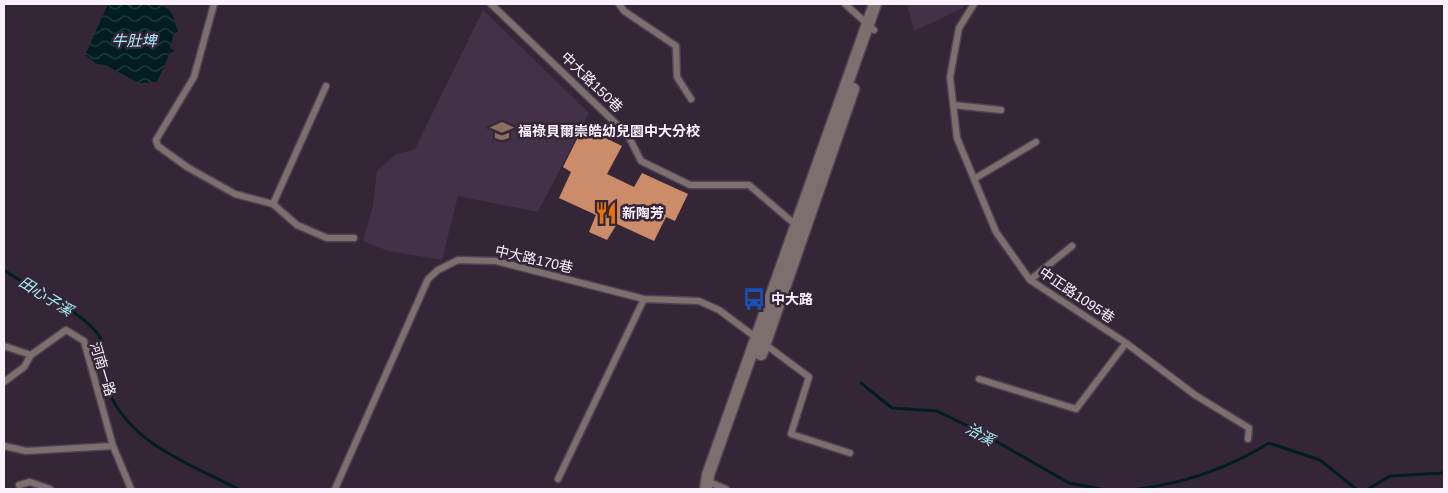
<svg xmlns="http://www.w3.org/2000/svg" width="1448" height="493" viewBox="0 0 1448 493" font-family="Helvetica,'Noto Sans TC',sans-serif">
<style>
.built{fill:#423147}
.water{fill:url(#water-waves)}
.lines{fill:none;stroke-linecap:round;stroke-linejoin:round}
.stream{stroke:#001e21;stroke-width:3}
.building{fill:#cc8c6a}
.service-casing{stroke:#504253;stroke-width:9}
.tertiary-casing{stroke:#504253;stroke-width:15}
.service{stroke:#7c6f6e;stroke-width:6}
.tertiary{stroke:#7c6f6e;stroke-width:12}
.labels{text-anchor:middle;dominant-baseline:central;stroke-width:5;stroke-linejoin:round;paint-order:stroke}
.street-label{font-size:14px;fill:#faf1fd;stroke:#342637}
.poi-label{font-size:14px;font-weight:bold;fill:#faf1fd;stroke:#342637;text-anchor:start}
.water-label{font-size:15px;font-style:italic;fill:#a8f2fa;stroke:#342637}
</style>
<defs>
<pattern id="water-waves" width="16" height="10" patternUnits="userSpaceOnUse" patternTransform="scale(1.25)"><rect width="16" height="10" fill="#001e21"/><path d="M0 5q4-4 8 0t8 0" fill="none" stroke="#263f42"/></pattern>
</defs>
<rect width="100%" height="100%" fill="#342637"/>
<path class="built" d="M907 4H966L963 8 914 31Z
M483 10 589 113 538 212 458 196 442 260 388 251 363 241 373 205 377 171 395 155 415 149Z"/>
<path class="water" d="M108 4C121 4 162 0 170 11 175 17 175 26 179 33H174L170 48 175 51 170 53 157 82 139 83 105 65 97 64 85 55Z"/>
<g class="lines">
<path class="stream" d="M4 270C29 288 85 312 100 337 107 350 102 376 108 390 130 444 190 464 238 489
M861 383 892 408 937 411 978 431 1069 483 1101 489
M1138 489C1185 483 1229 468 1269 443L1320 460 1356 489
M1368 489 1390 476 1444 473"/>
</g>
<path class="building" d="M583 127 622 146 607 174 634 187 642 173 688 194 675 221 666 217 654 241 617 224 607 240 589 232 596 215 559 198 571 172 563 167Z"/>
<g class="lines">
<defs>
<path id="service" d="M214 4 194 77 156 140 158 146 187 167 235 194 273 204 297 225 327 238H354
M491 4 628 135 641 161 690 185H749L797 226
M619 4 624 11 676 46 677 77 691 99
M845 4 874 30
M974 4 959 28 950 77 957 138 996 232 1030 280 1126 343 1195 395 1249 428 1248 439
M953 105 1001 110
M974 179 1036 142
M273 204 326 86
M1030 280 1072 246
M4 346 31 355 66 330 84 341 113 446 131 489
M979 379 1076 409 1126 343
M4 382 24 367 31 355
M4 446 26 451 113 446
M558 479 644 299
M709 482 726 489
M19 485 30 482 50 489
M335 489 428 279 438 270 458 260 496 261 644 299 699 301 719 310 809 377 791 434 850 453"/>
<path id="tertiary" d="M761 354 853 89
M706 489 708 475 875 4"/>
</defs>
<use href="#service" class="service-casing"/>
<use href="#tertiary" class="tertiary-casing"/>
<use href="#service" class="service"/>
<use href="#tertiary" class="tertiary"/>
</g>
<defs>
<symbol id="school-bare" viewBox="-9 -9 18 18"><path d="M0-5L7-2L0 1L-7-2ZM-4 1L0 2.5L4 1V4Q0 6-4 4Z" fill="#8d6e63" stroke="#342637" stroke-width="2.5" paint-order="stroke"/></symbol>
<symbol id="restaurant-bare" viewBox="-9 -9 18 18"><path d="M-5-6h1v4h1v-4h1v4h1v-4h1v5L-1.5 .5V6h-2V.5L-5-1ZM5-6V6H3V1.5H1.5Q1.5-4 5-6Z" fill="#e8710a" stroke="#342637" stroke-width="2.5" paint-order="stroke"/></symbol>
<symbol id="bus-bare" viewBox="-9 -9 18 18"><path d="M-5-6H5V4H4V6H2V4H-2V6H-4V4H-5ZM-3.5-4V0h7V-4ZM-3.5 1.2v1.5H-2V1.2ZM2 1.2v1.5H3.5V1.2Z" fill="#1a4fb4" stroke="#342637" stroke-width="2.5" paint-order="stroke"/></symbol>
</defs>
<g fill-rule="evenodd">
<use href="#school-bare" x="486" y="115" width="32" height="32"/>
<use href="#restaurant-bare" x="590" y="197" width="32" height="32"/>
<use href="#bus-bare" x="738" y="283" width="32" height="32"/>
</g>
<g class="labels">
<g class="street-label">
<text transform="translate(592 82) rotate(44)">中大路150巷</text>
<text transform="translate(534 259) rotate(13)">中大路170巷</text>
<text transform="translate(1077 295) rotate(34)">中正路1095巷</text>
<text transform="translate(103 369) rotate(73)">河南一路</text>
</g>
<g class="poi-label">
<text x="518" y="131">福祿貝爾崇皓幼兒園中大分校</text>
<text x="622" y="213">新陶芳</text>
<text x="771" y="299">中大路</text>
</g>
<g class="water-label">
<text x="134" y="40">牛肚埤</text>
<text transform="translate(46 296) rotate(32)">田心子溪</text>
<text transform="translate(980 434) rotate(29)">洽溪</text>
</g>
</g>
<rect width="1448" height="493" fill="none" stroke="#faf1fd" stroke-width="10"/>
</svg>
